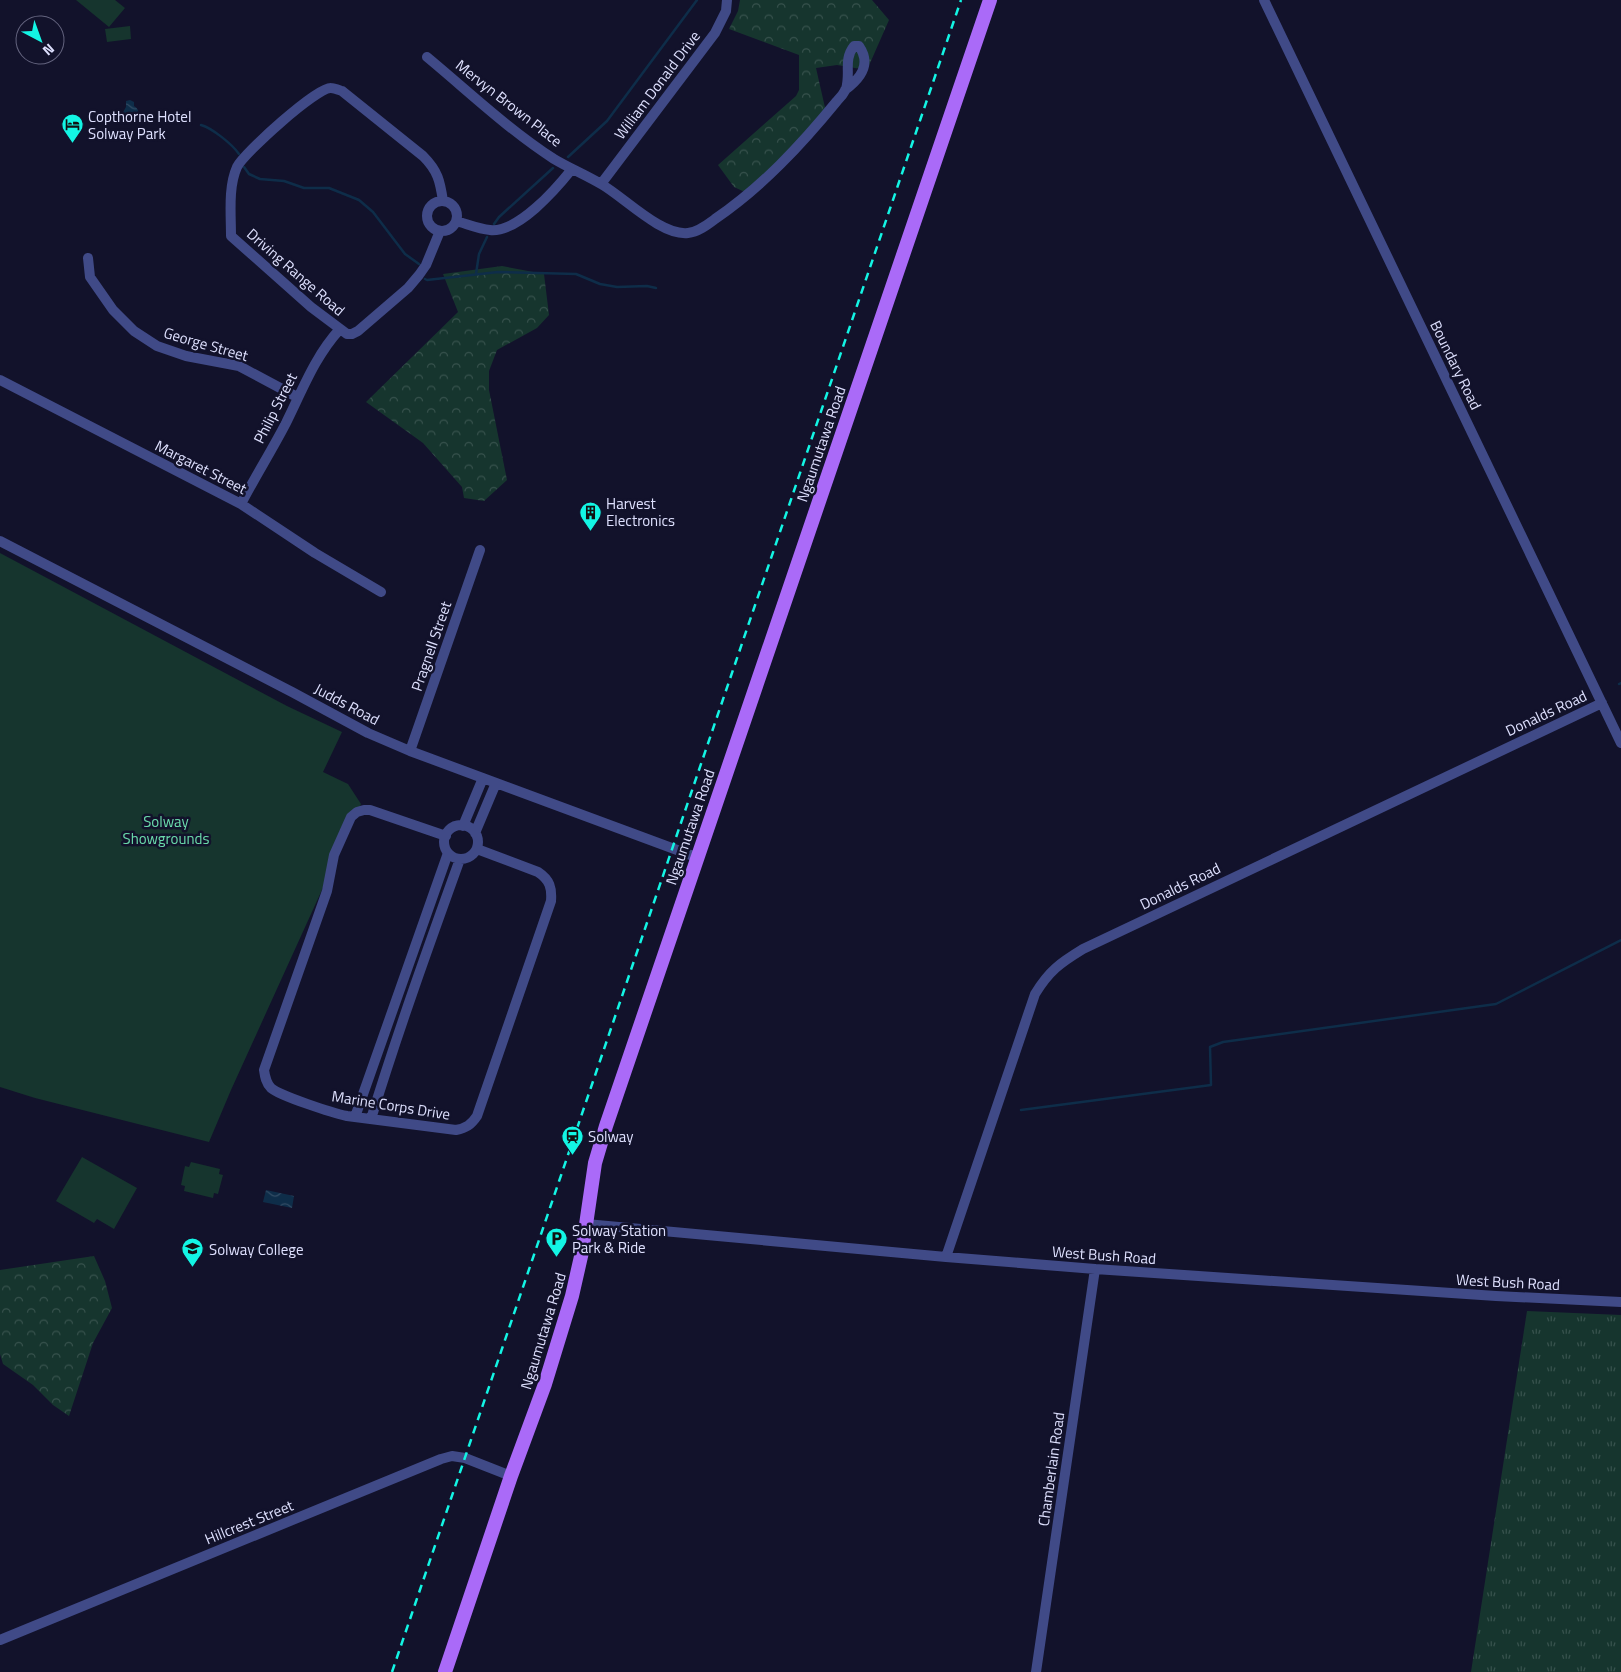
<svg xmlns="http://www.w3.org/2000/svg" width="1621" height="1672" viewBox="0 0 1621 1672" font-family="'Titillium Web',sans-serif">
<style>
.grass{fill:url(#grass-tufts)}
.forest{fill:url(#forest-crowns)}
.park{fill:#16352e}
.water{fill:url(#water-waves)}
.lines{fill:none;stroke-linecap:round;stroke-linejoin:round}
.stream{stroke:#0e2d49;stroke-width:2.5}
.minor{stroke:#404a87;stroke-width:10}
.major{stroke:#aa6af8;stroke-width:14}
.rail{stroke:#13f5e4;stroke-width:2.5;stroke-dasharray:8 6;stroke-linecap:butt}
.labels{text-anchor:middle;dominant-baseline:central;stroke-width:5;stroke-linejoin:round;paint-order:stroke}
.street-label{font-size:15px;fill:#dee0fe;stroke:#12122b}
.poi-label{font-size:15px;fill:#dee0fe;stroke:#12122b;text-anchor:start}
.park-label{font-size:15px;fill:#6bdcac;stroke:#12122b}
</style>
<defs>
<pattern id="grass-tufts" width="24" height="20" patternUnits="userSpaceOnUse" patternTransform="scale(1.25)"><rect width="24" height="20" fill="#16352e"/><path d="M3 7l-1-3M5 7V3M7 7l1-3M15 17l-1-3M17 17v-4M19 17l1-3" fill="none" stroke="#37524d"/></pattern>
<pattern id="forest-crowns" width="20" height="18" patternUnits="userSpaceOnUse" patternTransform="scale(1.25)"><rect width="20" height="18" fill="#16352e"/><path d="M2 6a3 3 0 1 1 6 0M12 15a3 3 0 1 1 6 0" fill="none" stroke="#37524d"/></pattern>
<pattern id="water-waves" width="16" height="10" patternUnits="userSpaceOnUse" patternTransform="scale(1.25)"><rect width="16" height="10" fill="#0e2d49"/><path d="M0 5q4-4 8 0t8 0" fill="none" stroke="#314b64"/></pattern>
</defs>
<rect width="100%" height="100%" fill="#12122b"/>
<path class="grass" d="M1527 1311 1621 1315V1672H1471Z"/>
<path class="forest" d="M740 0H872L889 20 867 70 837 65 816 68 826 112 749 194 734 187 718 165 796 96 799 90V55L729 29 738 11Z
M502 266 544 274 549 315 537 328 497 350 489 371V390L507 480 484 501 464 498 462 487 423 443 366 402 458 312 443 274Z
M94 1256 105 1281 112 1308 93 1343 69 1416 53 1405 33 1385 3 1364 0 1354V1270Z"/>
<path class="park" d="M76 0H115L125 8 109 27Z
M130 26 131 39 107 42 105 29Z
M0 553 287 706 342 732 323 772 348 784 361 804 231 1090 209 1142 35 1098 0 1087Z
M82 1157 137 1188 114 1229 97 1219 94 1223 56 1201Z
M191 1162 220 1169 219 1174 223 1175 218 1194 214 1193 213 1198 184 1191 185 1186 181 1185 185 1166 189 1167Z"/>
<path class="water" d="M130 100 134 102V106C139 109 141 115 138 120L130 123 125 121 122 114 126 107V101Z
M266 1190 294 1196 292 1208 263 1202Z"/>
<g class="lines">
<path class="stream" d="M201 125C212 128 232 144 239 154
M568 157 607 121 697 0
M244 167 249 174 260 179 284 181 304 188H329L359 200 373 212 405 254 419 264
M494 224 499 217 553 168
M476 274 479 254 487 237
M425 279 427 280 498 272 576 274 600 284 617 287 647 286 656 288
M1619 684 1621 683
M1021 1110 1211 1085 1210 1047 1223 1042 1496 1004 1621 940"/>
<path class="minor" d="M1264 0 1621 743
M427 57C468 91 509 130 554 159 569 168 586 175 601 184 624 197 661 236 688 233 698 232 707 225 715 219 762 187 801 145 837 101 840 98 844 93 846 89 851 73 843 60 854 46H859C872 65 860 79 845 90
M601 184 715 33 726 11 727 0
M427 216a15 15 0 1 1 30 0a15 15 0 1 1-30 0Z
M456 221C467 224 479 229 490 230 518 233 556 189 572 169
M440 231 426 265 419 275 408 288 358 331 352 334H347L311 307 231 236C231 214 228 187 237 167 244 153 317 87 331 88 334 88 339 90 342 91L423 156C438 171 440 181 443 201
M88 258 90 277 113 310 134 331 157 346 186 356 239 366 297 397
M0 380 241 504 315 553 381 592
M241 504C255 477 272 450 286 423 302 391 315 356 340 329
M0 541 292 692 368 733 410 751 696 857
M410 751 480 550
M444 842a17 17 0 1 1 34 0a17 17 0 1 1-34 0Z
M463 826 483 778
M475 833 496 783
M446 836 370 810H364L357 812 351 817 334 855 327 891 264 1070C265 1077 266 1083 271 1088 280 1096 333 1113 347 1116L456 1130C466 1128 471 1125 477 1116L551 901C552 888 550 880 538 872L477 849
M355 1117 448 853
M371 1119C398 1031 429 945 460 859
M586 1224 946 1257 1095 1269 1496 1296 1621 1302
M946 1257 1035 994C1049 971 1060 963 1083 949L1602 703
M0 1640 441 1459 452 1456 465 1458 511 1476
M1036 1672 1095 1269"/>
<path class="major" d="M445 1672 511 1476 545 1384 572 1296 582 1252 595 1163 606 1126 990 0"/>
<path class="rail" d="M392 1672 961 0"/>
</g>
<defs>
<symbol id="hotel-pin" viewBox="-11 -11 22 30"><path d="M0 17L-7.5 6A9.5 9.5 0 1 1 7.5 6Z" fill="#13f5e4" stroke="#12122b"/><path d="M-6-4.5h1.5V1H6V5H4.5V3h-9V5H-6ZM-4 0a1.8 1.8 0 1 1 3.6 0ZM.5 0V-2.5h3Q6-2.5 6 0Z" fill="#111"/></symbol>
<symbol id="building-pin" viewBox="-11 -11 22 30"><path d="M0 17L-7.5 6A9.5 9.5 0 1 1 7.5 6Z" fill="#13f5e4" stroke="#12122b"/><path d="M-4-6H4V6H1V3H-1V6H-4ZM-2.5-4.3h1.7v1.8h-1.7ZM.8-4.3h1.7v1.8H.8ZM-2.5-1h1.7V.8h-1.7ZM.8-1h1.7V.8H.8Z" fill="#111"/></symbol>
<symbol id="station-pin" viewBox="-11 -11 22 30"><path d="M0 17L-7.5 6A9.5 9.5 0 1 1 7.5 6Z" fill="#13f5e4" stroke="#12122b"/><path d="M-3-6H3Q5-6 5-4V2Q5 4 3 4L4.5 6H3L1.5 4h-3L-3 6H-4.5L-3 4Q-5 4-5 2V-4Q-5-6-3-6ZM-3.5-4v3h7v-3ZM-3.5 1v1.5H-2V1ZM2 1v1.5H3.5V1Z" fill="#111"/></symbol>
<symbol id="parking-pin" viewBox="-11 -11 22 30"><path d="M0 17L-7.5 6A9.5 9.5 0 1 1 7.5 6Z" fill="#13f5e4" stroke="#12122b"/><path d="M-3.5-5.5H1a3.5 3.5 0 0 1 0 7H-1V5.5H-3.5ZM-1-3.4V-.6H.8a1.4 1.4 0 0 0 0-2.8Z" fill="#111"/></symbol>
<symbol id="school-pin" viewBox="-11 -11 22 30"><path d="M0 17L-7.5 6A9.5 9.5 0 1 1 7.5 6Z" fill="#13f5e4" stroke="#12122b"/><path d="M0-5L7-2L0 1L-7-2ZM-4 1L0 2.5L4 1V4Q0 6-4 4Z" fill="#111"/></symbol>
</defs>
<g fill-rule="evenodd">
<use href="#hotel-pin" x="60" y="112" width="25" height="34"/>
<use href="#building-pin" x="578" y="500" width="25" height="34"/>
<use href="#station-pin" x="560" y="1124" width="25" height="34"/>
<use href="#parking-pin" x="544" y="1226" width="25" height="34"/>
<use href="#school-pin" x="180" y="1236" width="25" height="34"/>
</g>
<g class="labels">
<g class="street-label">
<text transform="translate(657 85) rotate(-53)">William Donald Drive</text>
<text transform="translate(509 103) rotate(38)">Mervyn Brown Place</text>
<text transform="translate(296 272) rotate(41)">Driving Range Road</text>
<text transform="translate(206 344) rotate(16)">George Street</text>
<text transform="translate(1456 365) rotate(64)">Boundary Road</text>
<text transform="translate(275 408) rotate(-63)">Philip Street</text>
<text transform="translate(821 444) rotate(-71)">Ngaumutawa Road</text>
<text transform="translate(201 467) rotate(27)">Margaret Street</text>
<text transform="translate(431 646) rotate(-71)">Pragnell Street</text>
<text transform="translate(347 704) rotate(28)">Judds Road</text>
<text transform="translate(1546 713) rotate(-25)">Donalds Road</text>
<text transform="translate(690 827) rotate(-71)">Ngaumutawa Road</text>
<text transform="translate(1180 886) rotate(-26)">Donalds Road</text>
<text transform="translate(391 1105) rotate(9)">Marine Corps Drive</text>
<text transform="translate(1104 1255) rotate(4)">West Bush Road</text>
<text transform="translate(1508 1282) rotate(3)">West Bush Road</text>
<text transform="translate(543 1331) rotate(-73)">Ngaumutawa Road</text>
<text transform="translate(1051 1469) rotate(-82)">Chamberlain Road</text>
<text transform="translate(249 1522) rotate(-22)">Hillcrest Street</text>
</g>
<g class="poi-label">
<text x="88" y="116">Copthorne Hotel<tspan x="88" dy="17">Solway Park</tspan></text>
<text x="606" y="503">Harvest<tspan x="606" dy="17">Electronics</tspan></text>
<text x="588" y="1136">Solway</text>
<text x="572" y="1230">Solway Station<tspan x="572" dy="17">Park &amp; Ride</tspan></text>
<text x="209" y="1249">Solway College</text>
</g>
<g class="park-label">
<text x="166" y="821">Solway<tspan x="166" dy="17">Showgrounds</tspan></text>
</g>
</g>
<g transform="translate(40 40) rotate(139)"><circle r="24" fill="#12122b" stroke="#64647f"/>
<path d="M0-4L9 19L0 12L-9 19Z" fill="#13f5e4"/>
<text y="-8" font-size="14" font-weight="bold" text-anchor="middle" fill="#dee0fe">N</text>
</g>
</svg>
